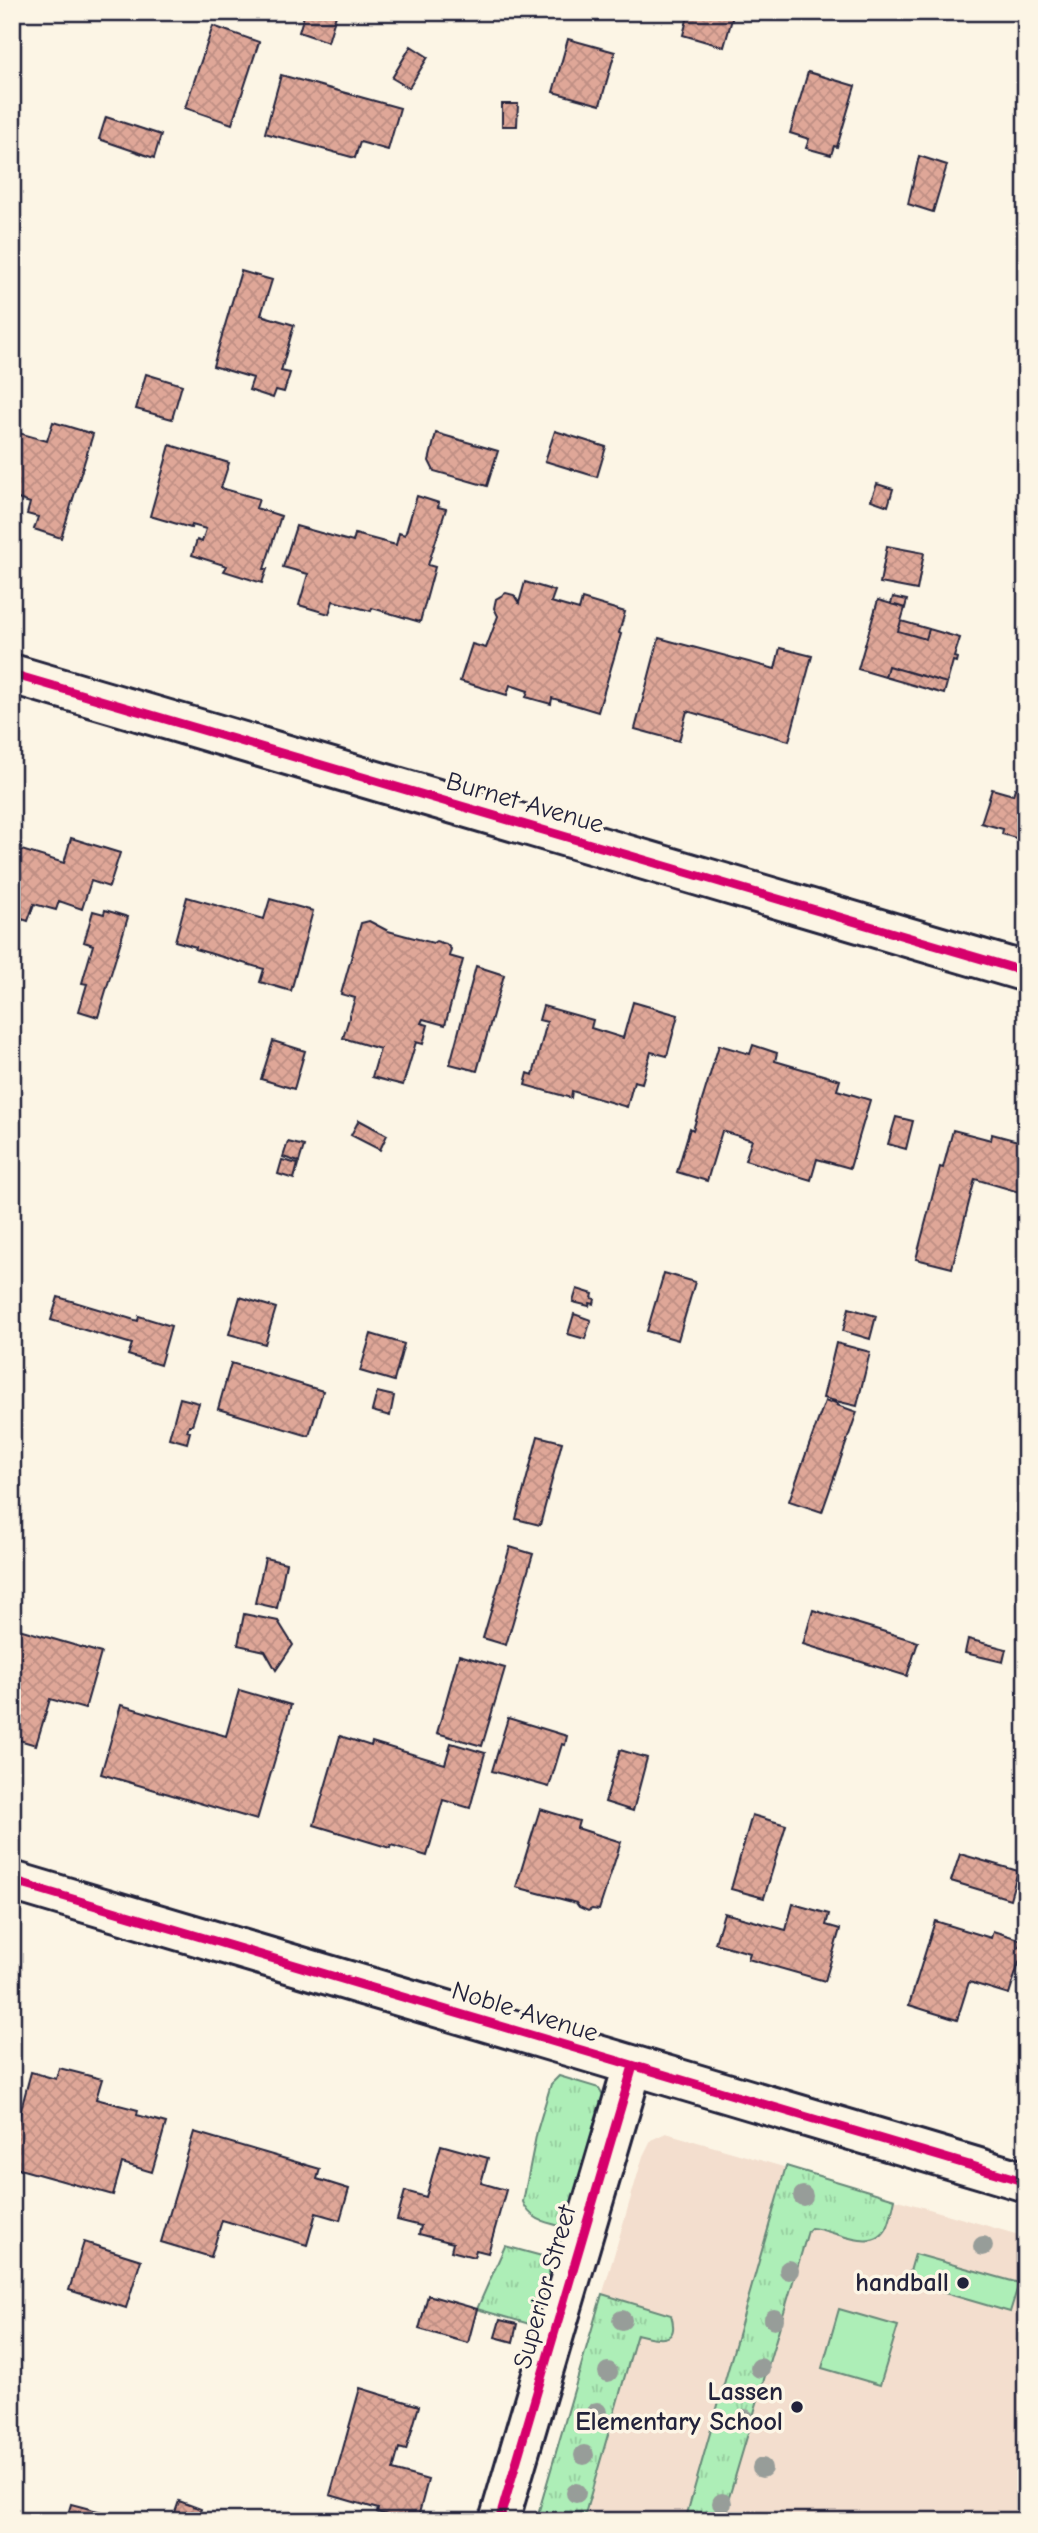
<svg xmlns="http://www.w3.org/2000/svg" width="1038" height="2533" viewBox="0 0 1038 2533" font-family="'Comic Neue',sans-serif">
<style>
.built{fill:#f3dece}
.grass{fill:url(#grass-tufts);stroke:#688879;stroke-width:2}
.green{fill:#adeeb7;stroke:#688879;stroke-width:2}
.building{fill:url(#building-cross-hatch);stroke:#22223b;stroke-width:2}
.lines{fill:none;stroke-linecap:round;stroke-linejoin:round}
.minor-casing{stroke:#22223b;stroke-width:44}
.tertiary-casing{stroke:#22223b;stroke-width:44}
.minor{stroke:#fcf5e5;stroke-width:38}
.tertiary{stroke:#fcf5e5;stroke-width:38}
.cycleway-casing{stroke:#fcf5e5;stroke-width:13}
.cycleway{stroke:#d6006c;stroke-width:9}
.tree{fill:#979d99}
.poi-dot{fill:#22223b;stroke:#fcf5e5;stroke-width:2.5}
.labels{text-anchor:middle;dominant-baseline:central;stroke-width:7;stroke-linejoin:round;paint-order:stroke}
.street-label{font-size:26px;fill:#22223b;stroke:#fcf5e5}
.poi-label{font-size:26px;font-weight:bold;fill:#22223b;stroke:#fcf5e5;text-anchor:end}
</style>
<defs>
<pattern id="grass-tufts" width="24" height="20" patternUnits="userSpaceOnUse" patternTransform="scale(1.75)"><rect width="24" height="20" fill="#adeeb7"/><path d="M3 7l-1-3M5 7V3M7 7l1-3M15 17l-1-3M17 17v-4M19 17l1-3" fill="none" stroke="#95cc9e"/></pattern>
<pattern id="building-cross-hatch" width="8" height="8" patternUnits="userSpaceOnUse" patternTransform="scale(1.75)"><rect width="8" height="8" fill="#dfa798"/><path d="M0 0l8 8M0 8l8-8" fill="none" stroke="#bf8f84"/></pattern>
</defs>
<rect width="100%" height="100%" fill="#fcf5e5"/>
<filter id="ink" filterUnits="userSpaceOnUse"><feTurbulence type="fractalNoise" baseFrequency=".0143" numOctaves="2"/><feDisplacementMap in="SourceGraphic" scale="14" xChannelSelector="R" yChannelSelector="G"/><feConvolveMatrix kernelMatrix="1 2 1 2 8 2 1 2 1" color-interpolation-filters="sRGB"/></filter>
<g filter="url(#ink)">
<path class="built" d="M666 2133 1026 2237V2521H536L643 2156 651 2140Z"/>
<path class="grass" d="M559 2076 599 2088 606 2100 568 2228C549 2223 531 2222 523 2202L537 2131 551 2084Z
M786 2166 895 2199C893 2208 891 2218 888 2226 874 2257 834 2229 811 2228L808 2231 722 2521H685Z
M505 2246 553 2259 533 2325 477 2309Z
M602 2294 671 2315C681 2347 654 2338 637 2334L583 2521H536Z"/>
<path class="green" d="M915 2254 1019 2283 1010 2312 907 2282Z
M839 2309 898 2326 880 2385 822 2368Z"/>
<path class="building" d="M305 12H337L328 42 299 32Z
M689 12H734L724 47 683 35Z
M213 26 259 42 232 124 185 108Z
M568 39 615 52 600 105 553 92Z
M411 46 428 57 409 88 392 78Z
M808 72 855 86 837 147 834 146 831 155 806 148 809 139 790 133Z
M281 75 400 108 388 150 360 142 355 158 265 133Z
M502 104H518L517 126H502Z
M106 117 161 135 154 158 99 139Z
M919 156 947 165 933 212 908 204Z
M241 271 272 280 261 315 294 325 281 371 290 373 284 392 276 390 273 398 249 390 253 378 213 366Z
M146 374 182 385 172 419 136 409Z
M53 422 93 434 61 538 34 529 38 517 27 514 30 503 15 498 12 507V431L47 441Z
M555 431 606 447 597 477 545 461Z
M436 433 498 451 487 486 434 471 429 461Z
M170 445 229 463 221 488 259 499 256 508 281 516 264 569H267L262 583 224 571 227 566 192 555 197 540 202 542 206 529 192 525 191 528 150 516Z
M877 484 893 489 888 506 871 500Z
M417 496 439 503 438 507 446 509 428 565 435 567 420 622 372 608 371 611 333 601 329 614 299 605 308 574 283 567 296 526 353 542 355 534 396 545 399 533 405 535Z
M887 546 924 553 917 590 880 583Z
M525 582 555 591 551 602 579 610 582 599 625 612 619 633 621 634 598 712 552 698 551 704 526 697 528 691 510 685 507 695 460 681 472 644 486 648 498 616 494 608 496 599 506 593 514 595 519 603Z
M893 597 907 600 905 608 891 604Z
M878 600 905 608 898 631 926 639 929 629 960 638 954 657 957 658 956 662 953 661 947 683 888 666 885 677 858 669Z
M901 621 929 629 926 639 898 631Z
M659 638 775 669 780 648 812 656 789 741 687 711 679 741 635 729Z
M888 666 947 683 944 694 885 677Z
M1015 788 1026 792V841L1002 834 1003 829 981 823 992 789 1013 795Z
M71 838 120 853 109 887 91 881 82 909 59 901 56 910 34 904 28 921 22 919 20 925 12 922V847L64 863Z
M187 897 264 919 270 899 313 911 291 991 260 982 264 969 195 949 196 947 175 941Z
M105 910 128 917 98 1017 79 1011 87 984 82 983 93 945 84 942 93 911 104 914Z
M369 921 388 931 433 943 436 941 446 944 451 949 449 956 463 960 445 1025 423 1019 421 1023 428 1025 423 1044 416 1042 403 1085 372 1077 380 1049 343 1038 355 998 341 994 361 923Z
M476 966 504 975 477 1071 450 1064Z
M633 1002 678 1015 667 1056 651 1052 642 1083 634 1081 627 1107 572 1091 571 1098 525 1085 528 1073 533 1075 547 1022 539 1020 543 1006 593 1020 591 1028 623 1038Z
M273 1041 305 1051 294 1089 261 1079Z
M719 1045 750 1054 753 1045 777 1053 775 1061 840 1080 837 1090 870 1100 850 1168 817 1159 811 1180 745 1160 752 1140 722 1131 707 1181 677 1172 690 1128 693 1130Z
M896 1117 913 1121 906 1149 888 1144Z
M359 1120 387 1135 380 1150 351 1135Z
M953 1130 991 1140 992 1134 1018 1141 1019 1138 1026 1140V1194L975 1179 952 1268 916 1259 940 1167 943 1168Z
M288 1142 304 1146 299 1162 283 1157Z
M282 1160 298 1164 294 1179 278 1174Z
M664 1273 695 1282 678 1340 647 1331Z
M577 1289 593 1294 592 1298 595 1299 594 1304 590 1303 589 1306 573 1302Z
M58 1297 138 1321 139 1316 171 1326 160 1365 128 1355 132 1344 51 1320Z
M240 1297 276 1308 265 1344 229 1334Z
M849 1308 876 1316 870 1339 843 1331Z
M574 1314 591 1320 585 1339 568 1334Z
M371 1334 404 1344 394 1381 360 1371Z
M836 1343 870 1352 857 1406 823 1398Z
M231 1363 323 1391 309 1436 218 1409Z
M377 1392 394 1396 390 1416 372 1411Z
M180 1398 199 1403 192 1425H189L187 1431 190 1432 187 1443 169 1438Z
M825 1401 830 1403 831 1401 838 1404 837 1405 857 1412 822 1512 789 1501Z
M538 1436 562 1442 540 1525 516 1519Z
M510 1547 533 1554 506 1645 483 1638Z
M265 1558 286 1563 277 1608 255 1603Z
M813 1610 918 1642 907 1676 803 1644Z
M244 1614 278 1621 293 1645 276 1670 265 1651 238 1645Z
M12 1627 101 1653 85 1709 50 1699 36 1745 12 1738Z
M968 1639 1006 1649 1003 1662 965 1653Z
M459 1655 505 1668 482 1746 437 1733Z
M239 1690 291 1705 257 1820 101 1774 121 1705 226 1736Z
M508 1718 567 1736 565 1745 562 1744 549 1787 492 1771Z
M340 1736 371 1746 372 1742 445 1764 451 1743 485 1753 470 1808 443 1800 427 1856 391 1845 390 1848 314 1825Z
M620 1750 647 1758 633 1811 605 1802Z
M540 1809 579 1821 577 1828 621 1842 599 1910 592 1909 588 1911 579 1907 576 1903 516 1887Z
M752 1815 786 1825 764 1898 731 1889Z
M960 1854 1018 1871 1010 1899 951 1881Z
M793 1904 829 1914 826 1925 840 1929 825 1981 748 1959 750 1953 715 1943 724 1913 786 1930Z
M935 1921 991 1938 993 1931 1022 1940 1019 1946 1024 1947 1009 1994 969 1982 957 2020 909 2005Z
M59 2068 102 2079 96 2099 138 2110 137 2115 166 2123 152 2172 122 2163 113 2195 12 2167V2143L31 2072 56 2079Z
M194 2132 320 2169 317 2179 349 2189 340 2220 316 2213 307 2245 222 2220 211 2257 161 2242Z
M441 2145 488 2158 481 2183 506 2190 488 2253 476 2250 474 2257 451 2251 453 2243 419 2234 421 2226 397 2220 405 2191 426 2197Z
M84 2242 141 2260 126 2308 69 2290Z
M428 2295 477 2309 468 2343 419 2329Z
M500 2320 517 2324 513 2342 495 2337Z
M360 2388 419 2406 406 2450 399 2448 393 2470 428 2480 417 2521H406L377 2512 378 2509 330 2495Z
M179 2501 201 2509 197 2521H172Z
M71 2504 132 2520 66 2521Z"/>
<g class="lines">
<defs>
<path id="minor" d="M12 1881 1026 2182
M499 2521 633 2066"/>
<path id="tertiary" d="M12 674 1026 972"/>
</defs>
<use href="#minor" class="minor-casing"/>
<use href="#tertiary" class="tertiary-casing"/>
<use href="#minor" class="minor"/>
<use href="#tertiary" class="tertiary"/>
<defs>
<path id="cycleway" d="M12 674 1026 972
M12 1881 1026 2182
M499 2521 633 2066"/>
</defs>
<use href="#cycleway" class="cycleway-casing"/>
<use href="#cycleway" class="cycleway"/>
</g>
<g class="tree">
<circle cx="803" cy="2196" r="10"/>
<circle cx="983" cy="2246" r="10"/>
<circle cx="789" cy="2270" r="10"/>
<circle cx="774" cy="2319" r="10"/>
<circle cx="622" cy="2320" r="10"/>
<circle cx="760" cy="2368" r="10"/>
<circle cx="608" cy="2372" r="10"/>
<circle cx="597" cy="2412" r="10"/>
<circle cx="745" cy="2419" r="10"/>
<circle cx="584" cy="2455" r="10"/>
<circle cx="762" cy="2468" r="10"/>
<circle cx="576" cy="2493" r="10"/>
<circle cx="722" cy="2503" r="10"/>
</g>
</g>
<g class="poi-dot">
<circle cx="963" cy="2283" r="7"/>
<circle cx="797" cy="2407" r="7"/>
</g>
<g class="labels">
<g class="street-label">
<text transform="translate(525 803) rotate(16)">Burnet Avenue</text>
<text transform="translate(525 2012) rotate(17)">Noble Avenue</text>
<text transform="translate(545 2287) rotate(-74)">Superior Street</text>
</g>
<g class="poi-label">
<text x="949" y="2283">handball</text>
<text x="783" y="2392">Lassen<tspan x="783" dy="30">Elementary School</tspan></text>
</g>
</g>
<rect width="1038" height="2533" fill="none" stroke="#fcf5e5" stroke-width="42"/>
<rect x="21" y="21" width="996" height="2491" fill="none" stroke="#22223b" stroke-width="2.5" filter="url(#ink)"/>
</svg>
